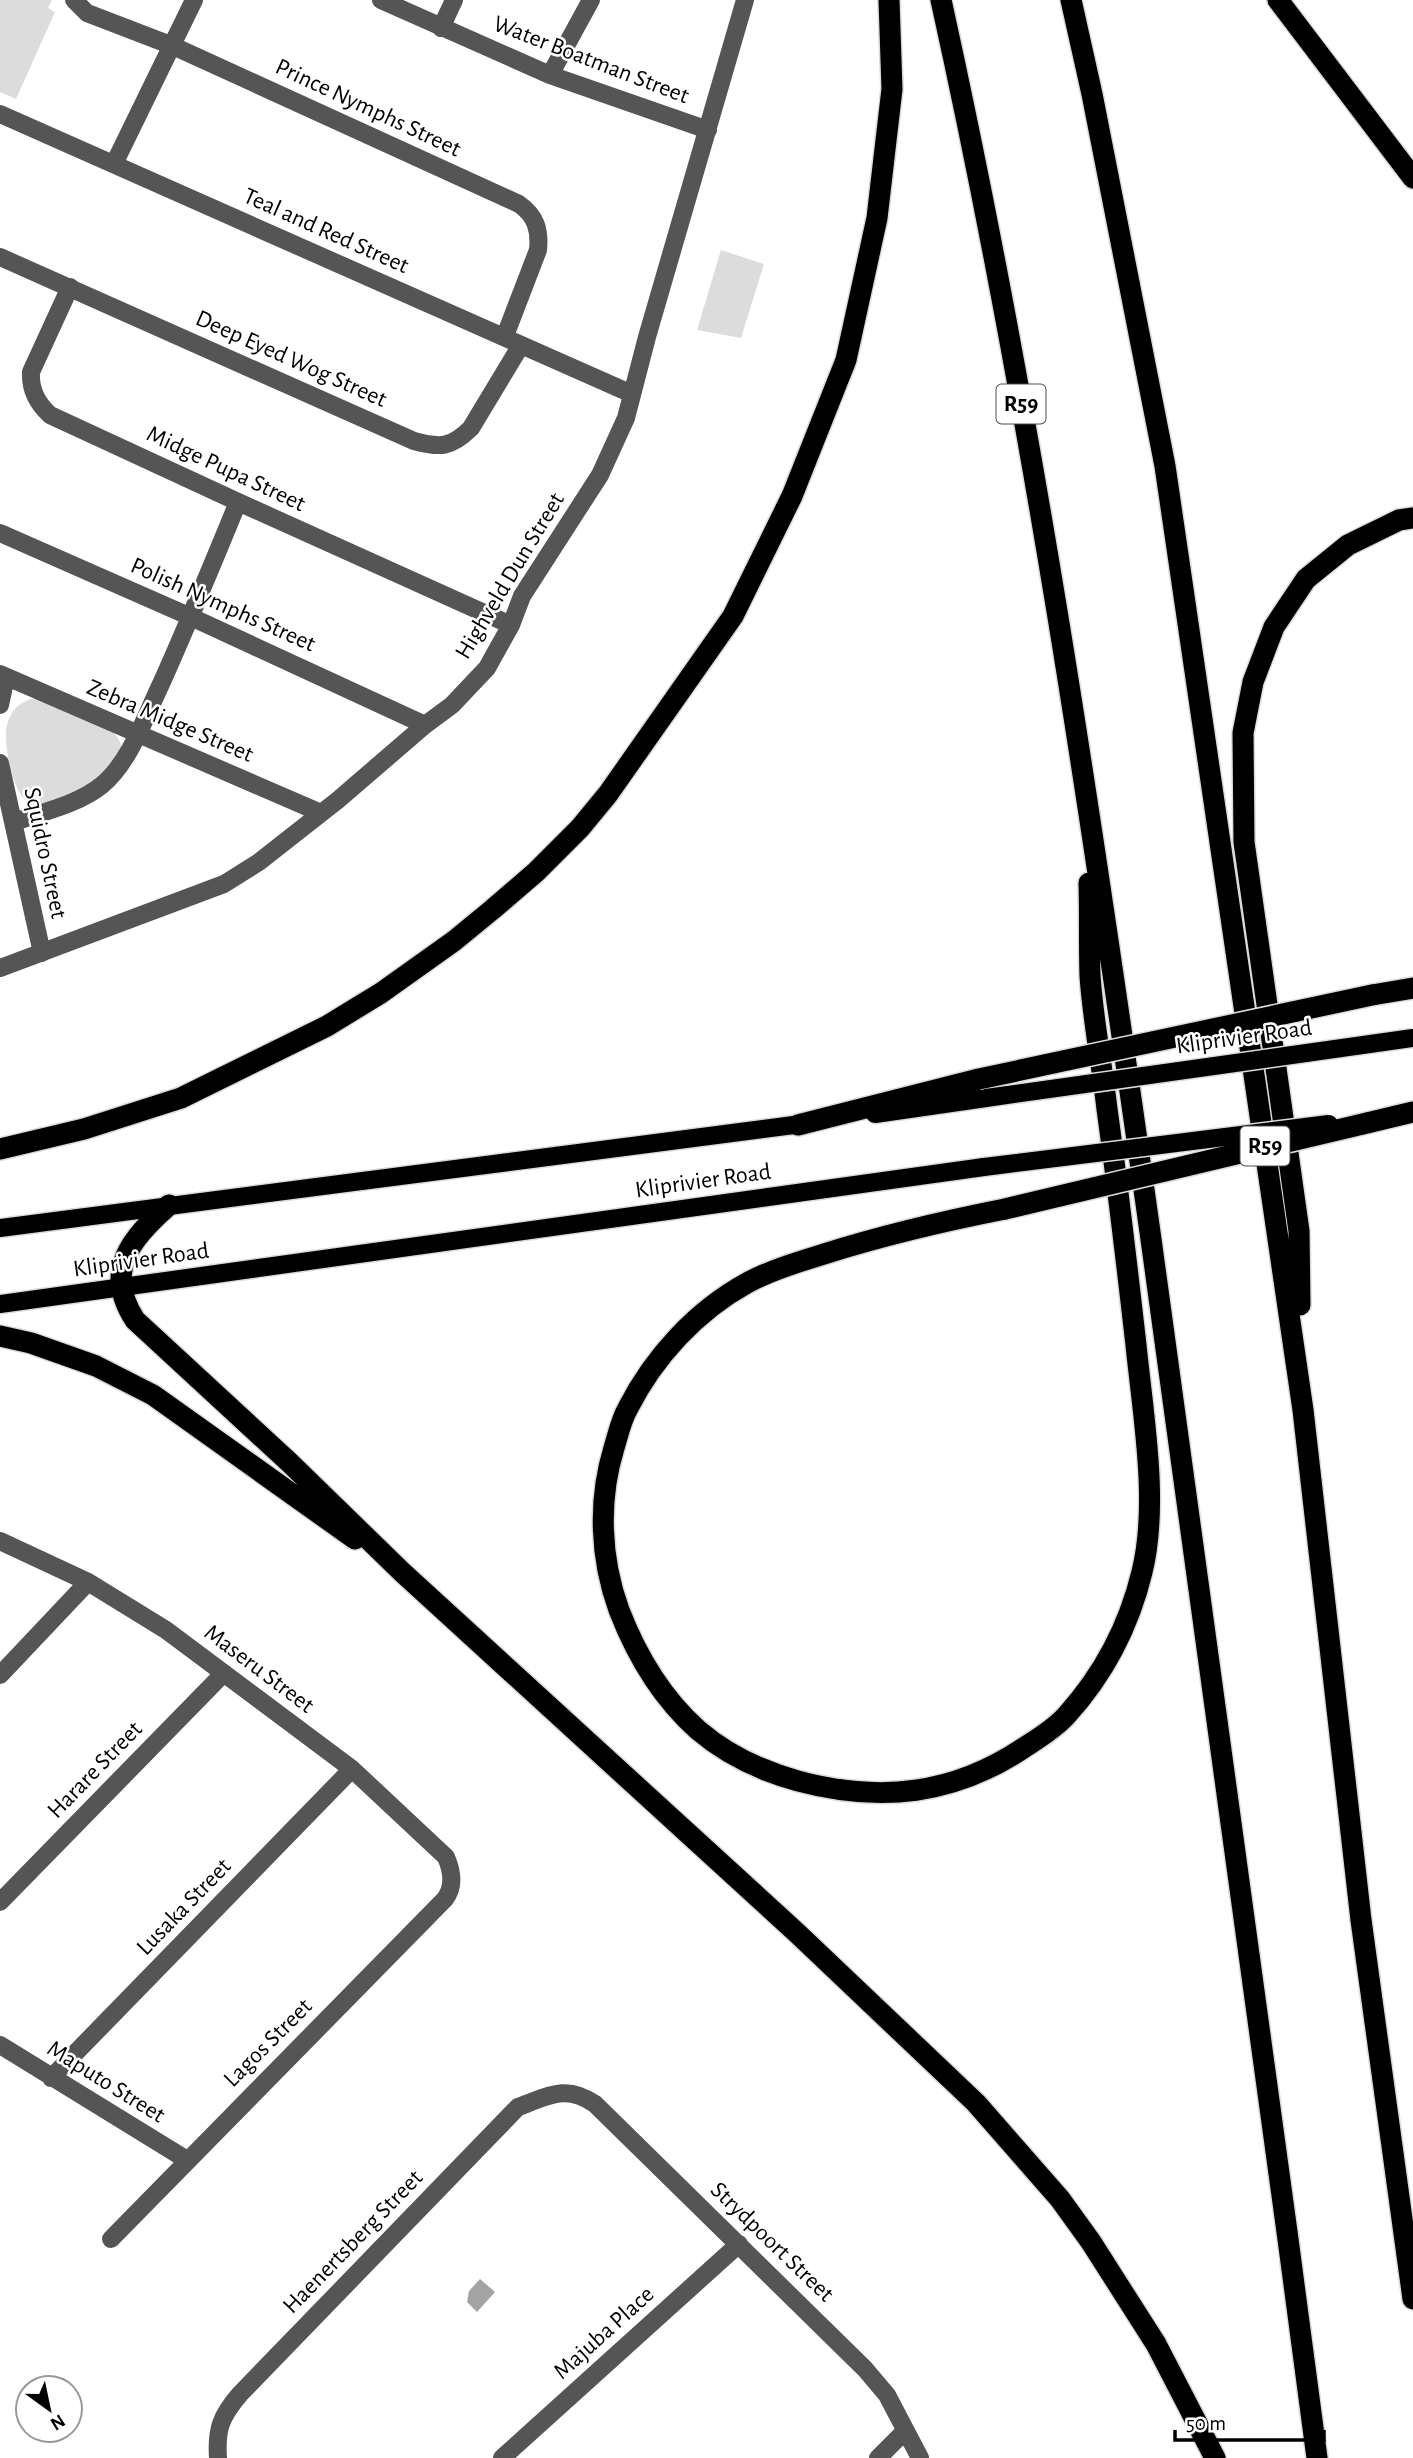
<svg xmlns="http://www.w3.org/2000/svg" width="1413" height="2458" viewBox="0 0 1413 2458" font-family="'Alegreya Sans',sans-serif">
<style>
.green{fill:#dcdcdc}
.water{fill:#a3a3a3}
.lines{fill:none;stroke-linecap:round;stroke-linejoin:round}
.major-casing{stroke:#dbdbdb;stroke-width:21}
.highway-casing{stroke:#dbdbdb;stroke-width:24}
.minor{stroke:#555;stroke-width:18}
.major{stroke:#000;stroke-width:18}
.highway{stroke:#000;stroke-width:21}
.major-bridge-casing{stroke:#dbdbdb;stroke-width:21;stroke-linecap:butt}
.highway-bridge-casing{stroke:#dbdbdb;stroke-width:24;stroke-linecap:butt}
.major-bridge{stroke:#000;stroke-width:18}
.highway-bridge{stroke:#000;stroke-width:21}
.labels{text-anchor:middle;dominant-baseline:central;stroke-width:5;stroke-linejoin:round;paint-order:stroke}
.shield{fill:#fff;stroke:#4c4c4c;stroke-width:2}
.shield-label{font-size:23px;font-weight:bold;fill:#000}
.street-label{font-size:24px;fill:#000;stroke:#fff}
</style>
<rect width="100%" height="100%" fill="#fff"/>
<path class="green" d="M0 0H52L48 8 55 12 16 99 0 92Z
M721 250 764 264 741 338 697 330Z
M36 698 112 731C118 737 124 745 121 755 113 775 52 812 31 804 13 797 5 749 6 731 8 713 18 701 36 698Z"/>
<path class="water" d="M480 2279 495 2292 477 2312 467 2302 469 2291Z"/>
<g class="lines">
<defs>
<path id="major" d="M875 1114 986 1098
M0 1228 809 1123
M0 1304 984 1167"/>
<path id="highway" d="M941 0C1031 407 1092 820 1150 1232 1208 1640 1263 2049 1317 2458
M1071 0 1092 94 1165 466 1303 1410 1361 1920 1413 2299
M1278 0 1413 178
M1372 995 1413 988
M1367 1123 1413 1112
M798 1125 979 1079
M0 1149 84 1129 181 1098 327 1026 381 993 454 941 493 909 536 872 580 828 608 794 733 616 792 496 846 360 877 218 892 89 889 0
M169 1205C131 1238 103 1271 135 1320L290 1463 402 1572 797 1933 976 2103 1060 2199 1091 2242 1156 2344 1215 2458
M1005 1209C944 1221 884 1235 824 1254 798 1262 771 1270 747 1283 696 1311 654 1357 628 1408 621 1420 618 1435 614 1448 598 1500 600 1558 619 1610 636 1654 662 1698 698 1730 727 1755 762 1771 798 1781 880 1803 954 1795 1025 1747 1039 1738 1054 1729 1066 1716 1104 1674 1129 1626 1142 1572 1159 1503 1143 1415 1136 1345 1127 1266 1118 1188 1107 1109 1102 1065 1093 1020 1090 976 1089 945 1090 914 1089 883
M1300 1305 1299 1231 1244 842 1243 733 1253 682 1274 627 1306 579 1348 545 1399 520 1413 518
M0 1336 31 1343 96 1366 153 1395 355 1539"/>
</defs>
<use href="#major" class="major-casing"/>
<use href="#highway" class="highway-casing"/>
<path class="minor" d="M74 0 87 13 173 46 519 204C536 216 540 230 538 250L505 336
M381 0 550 75 708 130
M441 28 454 0
M550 75 591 0
M0 114 632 394
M114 164 194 0
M0 257 414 441C440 448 451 448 471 428L521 345
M70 287 31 372C30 390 37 403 50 415L238 502 511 625
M0 533 191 617 425 725
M0 674 321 813
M0 705 6 677
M0 763 42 953
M14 822C43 812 79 804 102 785 130 762 146 715 161 684 188 624 213 563 238 502
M0 968 224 884 259 862 338 800 425 725 452 705 487 668 511 625 522 596 600 475 626 418 647 337 745 0
M0 1541 88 1582 166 1630 352 1769 446 1857C452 1871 455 1886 445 1899L111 2239
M0 1675 88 1582
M0 1902 224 1673
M0 2045 187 2160
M51 2078 352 1769
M218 2458C216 2429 221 2416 240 2394L518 2107C548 2096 566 2084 595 2104L865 2369 887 2395 920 2458
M502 2458 739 2244
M878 2458 905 2431"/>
<use href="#major" class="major"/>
<use href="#highway" class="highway"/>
<defs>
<path id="major-bridge" d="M986 1098 1413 1038
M984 1167 1329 1124"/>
<path id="highway-bridge" d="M979 1079 1372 995
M1005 1209 1367 1123"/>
</defs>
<use href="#major-bridge" class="major-bridge-casing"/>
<use href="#highway-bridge" class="highway-bridge-casing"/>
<use href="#major-bridge" class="major-bridge"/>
<use href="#highway-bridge" class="highway-bridge"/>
</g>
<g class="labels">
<g class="shield">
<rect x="996.5" y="384.5" width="49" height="39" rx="5"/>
<rect x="1240.5" y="1126.5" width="49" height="39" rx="5"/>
</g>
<g class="shield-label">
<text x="1021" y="404">R59</text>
<text x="1265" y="1146">R59</text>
</g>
<g class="street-label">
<text transform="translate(591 60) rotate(21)">Water Boatman Street</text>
<text transform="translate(368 108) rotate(25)">Prince Nymphs Street</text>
<text transform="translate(326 231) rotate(24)">Teal and Red Street</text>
<text transform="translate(291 359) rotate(24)">Deep Eyed Wog Street</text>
<text transform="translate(226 469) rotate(25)">Midge Pupa Street</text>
<text transform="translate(510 576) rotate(-59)">Highveld Dun Street</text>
<text transform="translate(223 605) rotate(24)">Polish Nymphs Street</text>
<text transform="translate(170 721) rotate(23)">Zebra Midge Street</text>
<text transform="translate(45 853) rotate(78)">Squidro Street</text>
<text transform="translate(1244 1037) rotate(-8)">Kliprivier Road</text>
<text transform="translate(703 1181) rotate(-8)">Kliprivier Road</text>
<text transform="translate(141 1260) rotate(-8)">Kliprivier Road</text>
<text transform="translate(259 1669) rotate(37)">Maseru Street</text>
<text transform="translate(95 1770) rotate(-46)">Harare Street</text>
<text transform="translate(184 1907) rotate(-46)">Lusaka Street</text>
<text transform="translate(268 2043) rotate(-45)">Lagos Street</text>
<text transform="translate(106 2082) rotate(32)">Maputo Street</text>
<text transform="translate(353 2242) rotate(-46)">Haenertsberg Street</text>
<text transform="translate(772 2242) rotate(44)">Strydpoort Street</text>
<text transform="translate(604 2333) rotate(-42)">Majuba Place</text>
</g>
</g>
<g transform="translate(49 2409) rotate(147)"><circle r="33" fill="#ffffff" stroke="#999999" stroke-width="2"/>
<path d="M0-5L12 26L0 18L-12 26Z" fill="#000000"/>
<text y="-10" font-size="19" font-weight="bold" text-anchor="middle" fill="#000000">N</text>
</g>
<path d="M1175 2430v10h149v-10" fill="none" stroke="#000000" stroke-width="3.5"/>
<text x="1186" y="2430" font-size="21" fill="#000000" stroke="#ffffff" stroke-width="5" paint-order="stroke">50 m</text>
</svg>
